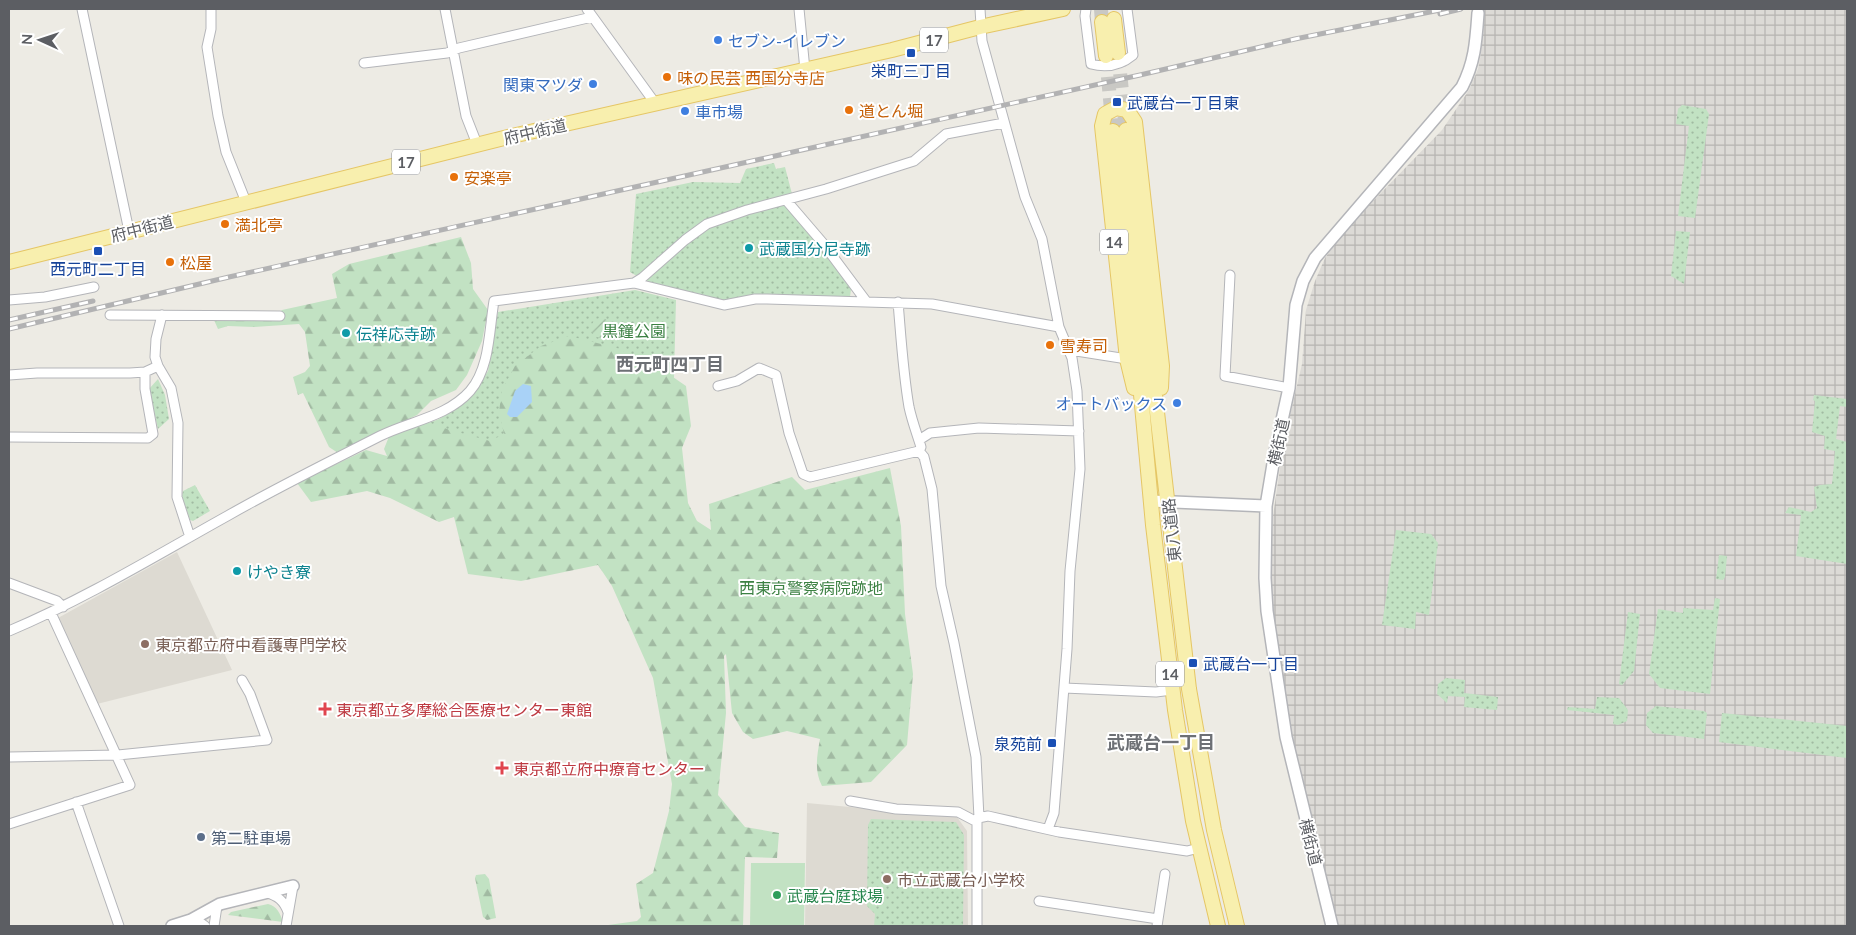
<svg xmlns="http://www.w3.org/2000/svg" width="1856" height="935" viewBox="0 0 1856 935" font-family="Lato,'Noto Sans JP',sans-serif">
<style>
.industrial{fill:url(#industrial-grid)}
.education{fill:#dddad2}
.grass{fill:url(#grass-dots)}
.forest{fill:url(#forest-firs)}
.garden{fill:url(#garden-furrows)}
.pitch{fill:#c2e2c3}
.water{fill:#a9d2f7}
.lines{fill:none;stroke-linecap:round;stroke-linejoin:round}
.primary-tunnel{stroke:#c9c8c4;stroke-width:14;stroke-dasharray:14 7;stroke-linecap:butt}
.minor-casing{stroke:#b4b5b9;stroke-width:11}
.tertiary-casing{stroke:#b4b5b9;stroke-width:14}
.primary-casing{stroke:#e5c665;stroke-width:16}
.minor{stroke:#fff;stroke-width:9}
.tertiary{stroke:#fff;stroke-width:11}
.primary{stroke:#f8efae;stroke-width:14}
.rail-casing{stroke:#b2b2b3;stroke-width:5}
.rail{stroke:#fff;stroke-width:3;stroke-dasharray:9;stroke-linecap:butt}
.shop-dot{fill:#3f7fe0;stroke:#fff;stroke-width:2}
.transit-dot{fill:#1a4fb4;stroke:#fff;stroke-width:2}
.food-dot{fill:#e8710a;stroke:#fff;stroke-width:2}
.culture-dot{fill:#0f9aa8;stroke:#fff;stroke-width:2}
.education-dot{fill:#8d6e63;stroke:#fff;stroke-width:2}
.health-dot{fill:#e0444e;stroke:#fff;stroke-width:2}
.service-dot{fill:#5c6f8a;stroke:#fff;stroke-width:2}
.leisure-dot{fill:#2e9e5b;stroke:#fff;stroke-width:2}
.labels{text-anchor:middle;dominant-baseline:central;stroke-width:4;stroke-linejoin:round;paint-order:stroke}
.shield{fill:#fff;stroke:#8d8e92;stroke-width:1}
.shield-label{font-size:15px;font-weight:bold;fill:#5c5e63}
.shop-label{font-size:16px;fill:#366cbe;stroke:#fff;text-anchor:start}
.transit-label{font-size:16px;fill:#164399;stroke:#fff}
.food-label{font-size:16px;fill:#c56008;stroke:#fff;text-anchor:start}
.street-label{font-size:16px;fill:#5c5e63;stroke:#fff}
.culture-label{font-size:16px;fill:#0d838f;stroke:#fff;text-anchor:start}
.park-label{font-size:16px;fill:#3c8143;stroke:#fff}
.education-label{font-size:16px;fill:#785e54;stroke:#fff;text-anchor:start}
.health-label{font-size:16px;fill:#be3a42;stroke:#fff;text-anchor:start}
.service-label{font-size:16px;fill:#4e5e75;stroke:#fff;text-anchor:start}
.leisure-label{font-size:16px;fill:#27864d;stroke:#fff;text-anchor:start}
.neighbourhood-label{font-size:18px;font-weight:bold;fill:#6d7075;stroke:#fff}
</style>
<defs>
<pattern id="industrial-grid" width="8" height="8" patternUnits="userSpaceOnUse" patternTransform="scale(1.25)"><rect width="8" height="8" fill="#dcdad6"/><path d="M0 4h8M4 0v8" fill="none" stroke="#b6b4b1"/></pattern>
<pattern id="grass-dots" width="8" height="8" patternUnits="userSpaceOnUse" patternTransform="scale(1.25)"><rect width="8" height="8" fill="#c2e2c3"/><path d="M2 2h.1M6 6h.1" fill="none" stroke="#a1baa2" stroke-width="1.8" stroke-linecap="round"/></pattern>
<pattern id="forest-firs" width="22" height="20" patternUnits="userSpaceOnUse" patternTransform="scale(1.25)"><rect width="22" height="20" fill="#c2e2c3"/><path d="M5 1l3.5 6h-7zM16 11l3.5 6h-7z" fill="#a1baa2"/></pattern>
<pattern id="garden-furrows" width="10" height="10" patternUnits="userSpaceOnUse" patternTransform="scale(1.25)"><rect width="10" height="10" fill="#c2e2c3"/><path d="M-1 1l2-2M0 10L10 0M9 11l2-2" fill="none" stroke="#a1baa2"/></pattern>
</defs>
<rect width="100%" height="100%" fill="#edebe4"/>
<path class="industrial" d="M1483 9H1847V926H1334L1290 745 1269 587 1273 516 1284 441 1302 364 1306 310 1315 281 1325 258 1345 230 1442 130 1469 90 1478 69 1481 53Z"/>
<path class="education" d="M177 552 232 670 97 704 58 618Z
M807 803 957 817 967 831 968 926H805Z"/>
<path class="grass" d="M1682 105 1706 109 1709 114 1695 218 1678 216 1689 126 1676 124 1678 109Z
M774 163 776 169 785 167 792 194 780 199 820 246 851 289 850 297 755 294 725 301 647 282 630 272 636 194 693 182 740 183 746 169Z
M1676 231 1690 232 1684 284 1671 276Z
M635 290 676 300 674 377 670 392 499 452 400 434 439 419 459 407 475 391 488 371 498 312Z
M158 379 165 395 169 419 158 429 149 389Z
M1814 395 1847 399V407L1840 406 1836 439 1847 442V564L1796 556 1801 515 1785 513 1789 507 1811 512 1817 508 1814 487 1820 485 1832 484 1835 451 1824 449 1825 436 1812 432 1815 401 1813 400Z
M195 485 210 511 193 521 190 520 182 496 183 491Z
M1396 530 1431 534 1438 543 1429 615 1416 612 1415 629 1382 625Z
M1719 555 1727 556 1725 577 1723 580 1716 579Z
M1715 598 1720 599 1710 694 1660 688 1649 674 1658 609 1683 613V608L1713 610Z
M1628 612 1640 614 1634 671 1622 685 1619 684Z
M1446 678 1465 680 1464 693 1498 697 1497 710 1464 707 1465 697 1448 696 1447 703 1437 694 1438 684Z
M1597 697 1619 698 1628 710 1627 721 1618 725 1613 724 1614 715 1567 710 1568 707 1595 709Z
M1656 706 1704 711 1707 713 1704 739 1653 733 1646 725 1647 713Z
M1722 713 1847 726V758L1719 742Z
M871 819 956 822 964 835 963 926H874L875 914 867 906 868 825Z"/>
<path class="forest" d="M461 237 471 263 473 289 488 310 482 341 467 375 456 390 431 401 417 415 338 453 329 447 303 393 298 395 293 377 305 372 310 366 305 332 299 324 254 327 228 326 218 329 214 320 271 318 282 310 337 298 332 274 349 264Z
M569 336 617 348 670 375 686 386 691 426 682 448 688 503 697 521 711 530 709 504 792 477 805 490 890 468 901 526 905 614 913 674 907 745 871 782 822 786C814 770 817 756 820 739L787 731 753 739 743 732 732 713 726 654 724 656 726 713 718 795 745 827 779 833 777 858 745 857 743 926H601L637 921 641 917 636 884 653 873 669 811 672 784 653 678 612 586 598 565 521 581 468 574 454 517 439 522 390 498 367 491 311 502 297 483 366 450 387 456 384 449 390 434 427 422 450 430 490 441 504 434 499 412 502 390 515 366 541 346Z
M485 874 489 879 496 918 487 920 483 917 475 878 476 875Z
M268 904C277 906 280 913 283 922L228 915 231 912Z"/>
<path class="garden" d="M591 328a10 10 0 1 1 20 0a10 10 0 1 1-20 0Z"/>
<path class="pitch" d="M751 863H805L804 926H750Z"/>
<path class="water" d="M523 384 531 386 532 402 517 417H510L507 414 515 391Z"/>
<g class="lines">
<path class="primary-tunnel" d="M1101 9 1102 22
M1118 53 1126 130
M1106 56 1113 131"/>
<defs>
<path id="minor" d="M82 9 129 231
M211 9V29L207 47 218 116 226 152 246 202
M445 9 466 116 477 144
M587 9 655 103
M799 9 805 70
M980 9 982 41 1025 197 1042 239 1059 327 1072 358 1077 391 1080 469 1070 571 1067 649 1054 813 1048 829
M1086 9 1085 16 1091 64C1106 68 1121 65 1133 55L1127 9
M364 63 447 53 459 48 592 17
M786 200 822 242 866 301
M1230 275 1225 376 1289 388
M634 283 642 278 685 240 707 224 747 210 826 189 914 161 946 134 1004 123
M9 300 45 297 94 287
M898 302C901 337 903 372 909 407 912 421 917 434 921 447L919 451 924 457 932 489 941 586 954 643 976 757 979 818
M110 315 280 316
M162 315 156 339 155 357 158 366 171 388 178 423 177 497 190 537
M1070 350 1127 359
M9 375 37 373H130L145 372 158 366
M718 386 737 381 759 368 776 375 789 433 803 474 810 477 919 451
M9 437 148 438 153 434 145 389V372
M919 440 930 433 979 428 1079 431
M9 583 57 601 63 607
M9 631C85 599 157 555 229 515 278 487 329 462 380 436 410 421 447 417 470 391 490 368 489 330 494 301L634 283 724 305 755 299H767L932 304 1059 327
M1064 688 1156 692 1172 690
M9 757 118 755 267 740 250 694 242 680
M850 801 896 809 958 812 977 822
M76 802 119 926
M977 822 978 818 988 816 1059 832 1187 851 1199 848
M9 824 130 785 51 613
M267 893C278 896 284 901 288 912
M1039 901 1158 919
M191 920 198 921 205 926
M214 926 217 906
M286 926 293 886
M977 926V822
M1157 926 1165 874"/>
<path id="tertiary" d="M1151 501 1266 506
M172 926 191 920 220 904 293 886
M1332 926 1286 737 1267 611 1265 578 1266 506 1275 452 1289 388 1296 305 1303 281 1315 258 1462 87C1475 62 1476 41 1478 13"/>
<path id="primary" d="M1114 19 1118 53
M1102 22 1106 56
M1126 130 1137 239 1189 689 1214 830 1237 926
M1113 131 1138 362 1153 525 1175 710 1193 821 1218 926
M9 262 512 136 892 50 980 27 1063 9
M1134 388 1127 359 1102 126 1105 114 1116 108 1127 110 1135 122 1162 366 1161 388"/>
</defs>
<use href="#minor" class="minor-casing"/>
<use href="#tertiary" class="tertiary-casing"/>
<use href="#primary" class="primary-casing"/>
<use href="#minor" class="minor"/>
<use href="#tertiary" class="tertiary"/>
<use href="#primary" class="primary"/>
<defs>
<path id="rail" d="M1440 14 1461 9
M9 320 93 301
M9 329 229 277 1140 75 1295 39 1445 9"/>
</defs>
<use href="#rail" class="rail-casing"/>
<use href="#rail" class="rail"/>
</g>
<g class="shop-dot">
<circle cx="718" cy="40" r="5"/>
<circle cx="593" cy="84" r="5"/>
<circle cx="685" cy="111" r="5"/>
<circle cx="1177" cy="403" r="5"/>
</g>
<g class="transit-dot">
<rect x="906" y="48" width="10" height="10" rx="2.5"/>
<rect x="1112" y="97" width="10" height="10" rx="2.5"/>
<rect x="93" y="246" width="10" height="10" rx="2.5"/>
<rect x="1188" y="658" width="10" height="10" rx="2.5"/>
<rect x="1047" y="738" width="10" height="10" rx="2.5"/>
</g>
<g class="food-dot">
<circle cx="667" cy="77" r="5"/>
<circle cx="849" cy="110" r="5"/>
<circle cx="454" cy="177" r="5"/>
<circle cx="225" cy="224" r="5"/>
<circle cx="170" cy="262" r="5"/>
<circle cx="1050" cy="345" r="5"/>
</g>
<g class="culture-dot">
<circle cx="749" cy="248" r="5"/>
<circle cx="346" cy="333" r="5"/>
<circle cx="237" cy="571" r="5"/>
</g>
<g class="education-dot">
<circle cx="145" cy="644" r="5"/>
<circle cx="887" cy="879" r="5"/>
</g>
<g class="health-dot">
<path d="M322.5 701.5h5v5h5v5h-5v5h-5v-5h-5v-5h5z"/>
<path d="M499.5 760.5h5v5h5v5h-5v5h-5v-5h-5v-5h5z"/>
</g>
<circle class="service-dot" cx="201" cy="837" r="5"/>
<circle class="leisure-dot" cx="777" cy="895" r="5"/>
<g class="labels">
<g class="shield">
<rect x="920" y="27.5" width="28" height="25" rx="4"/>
<rect x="392" y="149.5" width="28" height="25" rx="4"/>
<rect x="1100" y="229.5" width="28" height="25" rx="4"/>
<rect x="1156" y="661.5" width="28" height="25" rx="4"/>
</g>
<g class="shield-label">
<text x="934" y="40">17</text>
<text x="406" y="162">17</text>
<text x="1114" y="242">14</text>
<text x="1170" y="674">14</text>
</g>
<g class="shop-label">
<text x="728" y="40">セブン-イレブン</text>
<text x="583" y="84" text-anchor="end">関東マツダ</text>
<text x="695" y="111">車市場</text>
<text x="1167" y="403" text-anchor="end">オートバックス</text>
</g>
<g class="transit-label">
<text x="911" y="70">栄町三丁目</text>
<text x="1127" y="102" text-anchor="start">武蔵台一丁目東</text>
<text x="98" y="268">西元町二丁目</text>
<text x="1203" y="663" text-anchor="start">武蔵台一丁目</text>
<text x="1042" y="743" text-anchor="end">泉苑前</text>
</g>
<g class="food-label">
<text x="677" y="77">味の民芸 西国分寺店</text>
<text x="859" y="110">道とん堀</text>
<text x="464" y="177">安楽亭</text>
<text x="235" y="224">満北亭</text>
<text x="180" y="262">松屋</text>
<text x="1060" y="345">雪寿司</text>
</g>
<g class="street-label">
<text transform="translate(535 131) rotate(-13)">府中街道</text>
<text transform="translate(142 228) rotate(-14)">府中街道</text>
<text transform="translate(1278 442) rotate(-78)">横街道</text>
<text transform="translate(1171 530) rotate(-96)">東八道路</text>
<text transform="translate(1311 842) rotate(76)">横街道</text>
</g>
<g class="culture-label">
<text x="759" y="248">武蔵国分尼寺跡</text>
<text x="356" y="333">伝祥応寺跡</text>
<text x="247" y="571">けやき寮</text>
</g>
<g class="park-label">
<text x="634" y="330">黒鐘公園</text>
<text x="811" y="587">西東京警察病院跡地</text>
</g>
<g class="education-label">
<text x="155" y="644">東京都立府中看護専門学校</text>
<text x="897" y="879">市立武蔵台小学校</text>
</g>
<g class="health-label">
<text x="336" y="709">東京都立多摩総合医療センター東館</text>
<text x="513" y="768">東京都立府中療育センター</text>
</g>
<g class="service-label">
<text x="211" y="837">第二駐車場</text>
</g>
<g class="leisure-label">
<text x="787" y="895">武蔵台庭球場</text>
</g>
<g class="neighbourhood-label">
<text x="670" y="364">西元町四丁目</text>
<text x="1161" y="742">武蔵台一丁目</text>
</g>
</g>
<rect width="1856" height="935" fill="none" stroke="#5c5e63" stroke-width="20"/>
<g transform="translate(40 40) rotate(273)" stroke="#ffffff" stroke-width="4" paint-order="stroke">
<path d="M0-4L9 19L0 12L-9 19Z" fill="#5c5e63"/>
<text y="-8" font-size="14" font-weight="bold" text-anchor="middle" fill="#5c5e63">N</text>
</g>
</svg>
